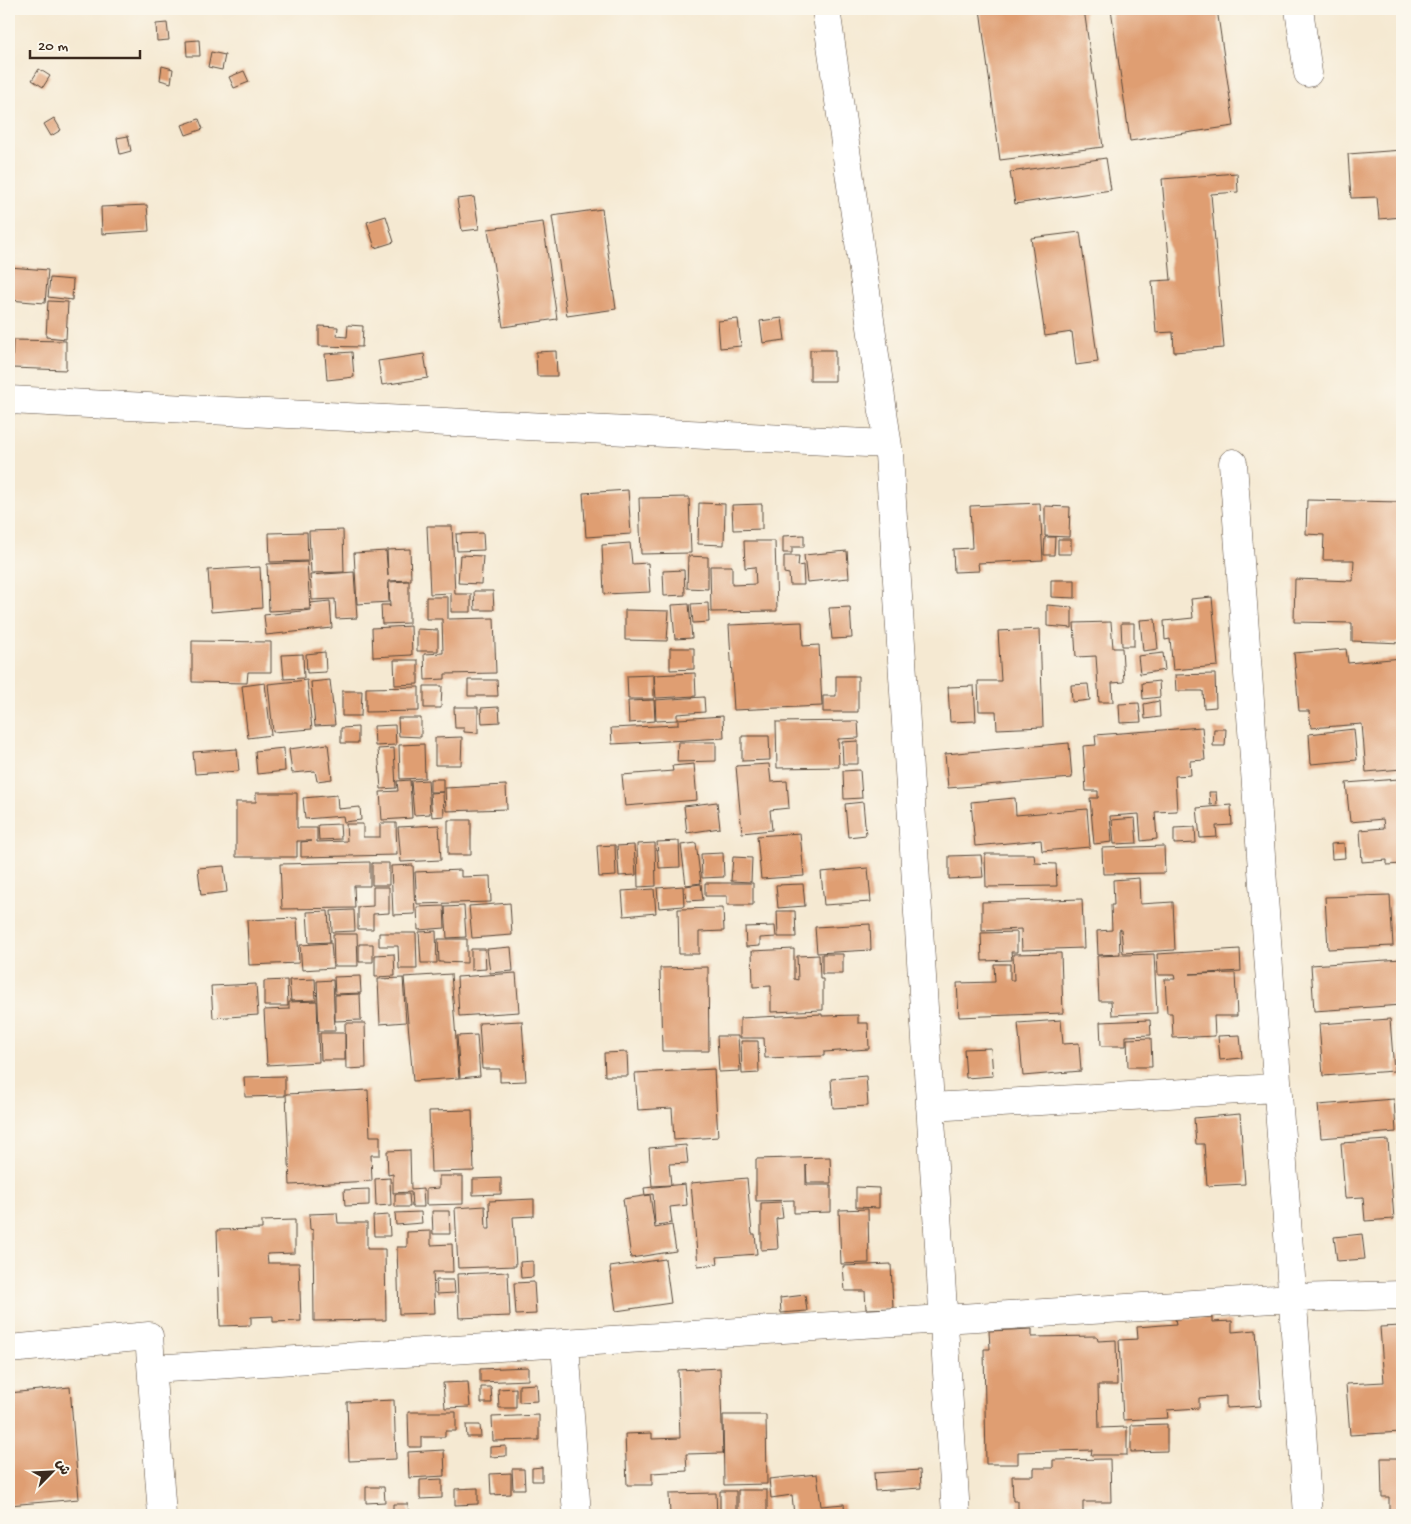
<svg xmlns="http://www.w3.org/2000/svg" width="1411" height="1524" viewBox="0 0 1411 1524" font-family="'Gochi Hand','Playpen Sans Arabic',sans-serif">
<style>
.building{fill:#df9e72}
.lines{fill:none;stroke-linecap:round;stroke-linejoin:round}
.street-casing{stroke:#574739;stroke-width:29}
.street{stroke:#fff;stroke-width:28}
</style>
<rect width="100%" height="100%" fill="#fbf7ec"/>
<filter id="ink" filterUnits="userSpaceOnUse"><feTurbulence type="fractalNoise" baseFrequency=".02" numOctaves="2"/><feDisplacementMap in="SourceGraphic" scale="10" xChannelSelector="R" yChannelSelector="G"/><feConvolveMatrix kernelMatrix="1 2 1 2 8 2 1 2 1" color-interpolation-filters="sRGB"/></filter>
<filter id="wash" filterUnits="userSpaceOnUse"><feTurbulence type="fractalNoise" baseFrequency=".0096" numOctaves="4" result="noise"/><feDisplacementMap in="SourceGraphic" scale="20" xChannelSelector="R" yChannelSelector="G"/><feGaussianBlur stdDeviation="1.12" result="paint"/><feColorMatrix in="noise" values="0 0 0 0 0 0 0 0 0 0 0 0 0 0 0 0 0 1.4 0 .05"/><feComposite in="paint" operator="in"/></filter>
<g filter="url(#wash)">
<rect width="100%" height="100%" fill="#f5e9d2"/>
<g id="blocks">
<path class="building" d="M980 9H1084L1103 147 1000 160Z
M1111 9H1217L1234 126 1130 141Z
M167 23 169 40 157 41 156 24Z
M199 40 200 56H187L186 41Z
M211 52 225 55 222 70 208 67Z
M162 66 173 69 171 83 160 80Z
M39 69 50 76 43 87 32 80Z
M244 71 249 82 234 88 229 77Z
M54 118 61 130 51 136 44 124Z
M199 119 203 129 186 135 182 125Z
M128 136 131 151 120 154 117 138Z
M1402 150V217L1379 219 1377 197 1351 198 1348 154Z
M1106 158 1111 190 1015 204 1010 172Z
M1237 173 1238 192 1211 194 1224 348 1174 352 1173 332 1156 333 1152 281 1171 280 1162 179Z
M474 197 479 229 462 231 457 199Z
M147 205 149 231 102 234 101 207Z
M602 209 616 309 567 316 552 216Z
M386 216 394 242 375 248 367 222Z
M543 222 557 319 503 327 488 229Z
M1080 232 1098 362 1076 365 1072 332 1045 336 1031 238Z
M9 267 48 270 45 303 9 300Z
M50 278 73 280 72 300 48 297Z
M48 301 68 302 66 339 46 337Z
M782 318 785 340 763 343 760 321Z
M738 319 741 346 720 348 718 321Z
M348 325 363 326 362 347 319 346V326L338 327 337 336 347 337Z
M13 340 66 341V370L12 368Z
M810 350H835V381H810Z
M556 351 557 376H537L536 352Z
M352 352 354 377 327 380 325 354Z
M424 354 428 378 382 385 378 361Z
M628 490 631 534 586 537 583 493Z
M689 497 691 553 641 554 639 498Z
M1307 500 1402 502V643L1352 641V623L1294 622 1295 579 1353 581 1354 560H1323L1324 535 1306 534Z
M699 503 725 504 724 545 698 544Z
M1040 503 1043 560 978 563 979 571 954 572 953 549 972 548 970 506Z
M762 504V529L733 530 732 505Z
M1045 506 1070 507 1069 537 1045 536Z
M427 526H452L455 594H471V612H451V593L430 594Z
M343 530 344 572 311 573 309 531Z
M307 532 308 561 270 562 269 533Z
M483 533 484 550 457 551 456 534Z
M804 535V547H792V553H783V536Z
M1045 537H1055L1054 555H1044Z
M1058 539H1071V554H1058Z
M744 541H775L777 611 711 612 710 566H732V585L756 584 755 567 745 568Z
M630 543 632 564 648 563 650 592 604 594 602 545Z
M410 549 411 580 388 581 389 602 357 604 354 553 386 551 388 576 387 550Z
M847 551 849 578 807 582 804 555Z
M460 555 483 556 481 584 458 583Z
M688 556 708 557V589L687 588Z
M784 556H799L798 566 803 565 804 585H790L789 574 784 573Z
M307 562 310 609 269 611 267 564Z
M260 567 262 608 211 612 208 570Z
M684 570 685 595 664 596 663 571Z
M354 572 357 618 336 619 335 599 312 600 310 575Z
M1051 580H1075V598L1051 597Z
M409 581V623L382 624 381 605H389L390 607 389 582Z
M474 591H493L494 610H475Z
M426 597H448V619L494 618 496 673 445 674V679L425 680 424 654 443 653 442 619H426Z
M1212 597 1218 666 1173 670 1170 639 1165 640 1164 621 1193 618 1191 599Z
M330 601 332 628 266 635 264 615 311 610 310 603Z
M708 603 709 622 693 623 691 604Z
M689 604 692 638 675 639 672 605Z
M1047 605 1072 607V628L1047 626Z
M850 607 852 638 832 639 829 608Z
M625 610 669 611 667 641 625 640Z
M1155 619 1158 649 1143 651 1140 620Z
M802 622 803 646 819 645 822 706 734 710 729 625Z
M1111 622 1113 648H1122L1124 682 1112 683 1113 702H1099L1096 656 1076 657 1074 623Z
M1121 623H1134V646H1122Z
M411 626 412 655 373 657 372 628Z
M417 629 438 630V651H417Z
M1040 629 1043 727 997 729 996 711H979L978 681H1001L998 631Z
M192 641 271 642V672H248L247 683 192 682Z
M670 648H694V669L670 670Z
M1346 649 1348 663 1402 658V769L1366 772 1362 724 1311 728 1309 711H1299L1294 653Z
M325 652 326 672 307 673 306 654Z
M1163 653 1165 670 1140 674 1138 656Z
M303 654 304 678 284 679 282 655Z
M394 660H418V684L395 685Z
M695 673 696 696 656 698 654 675Z
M1215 674 1216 707 1204 708 1203 691H1176L1175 675Z
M654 675V699H628L627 676Z
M836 676H858V712H823V696H836Z
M307 680 312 729 273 732 268 684Z
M330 680 335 725 315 726 311 682Z
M468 680H497L498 696H468Z
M1159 681 1160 697 1143 699 1142 683Z
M265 683 271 735 248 738 242 686Z
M1088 684 1090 700 1072 702 1071 685Z
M424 686H442L441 708H424Z
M974 686 976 721 950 722 948 687Z
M419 687V711L366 712V688Z
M342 691H362L361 716H342Z
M704 697 705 712 677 714V720L656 721 655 700Z
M654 700 655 721 629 723 628 701Z
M1159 701 1160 717 1145 719 1144 704Z
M1139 703 1141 722 1120 723 1119 704Z
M454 707H478V733L464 732V728H455Z
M499 707 500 722 482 723 481 708Z
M723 716 724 738 612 744 611 728 678 725V719Z
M398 718H421V737L399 736Z
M858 721 859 738 838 739 839 767 777 768 776 722Z
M395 725 396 745 375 746 374 726Z
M358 727V743H341V728Z
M1202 727 1205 760 1190 761 1191 775 1175 776 1177 811 1155 812 1157 839 1141 841 1139 814 1110 816 1112 842 1094 844 1090 798H1098V791H1086L1083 746 1096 745 1095 735Z
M1214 729H1226L1225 746H1213Z
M1354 729 1357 760 1311 764 1309 734Z
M742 736H769L770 760 742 761Z
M462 737 461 765H435V738Z
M858 741V764H843L842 742Z
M678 742H716V761L677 762Z
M1069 743 1072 778 948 788 945 754Z
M328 744 332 779 317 781 315 771 292 773 289 749Z
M424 744 425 778 400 779 399 745Z
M284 748 285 771 257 774 255 751Z
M394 748 396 788 381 789 378 749Z
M237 749 239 771 195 774 193 752Z
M694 764 697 800 625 806 622 775 673 771 672 766Z
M769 764 771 782 787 781 789 808 770 810 772 830 742 833 736 766Z
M860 770 862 798 844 799 843 771Z
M1402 773V864L1387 865V860L1362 862 1360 830 1384 828 1383 819 1350 822 1346 783 1399 779V774Z
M430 779H443V792H430Z
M410 780 412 818 382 820 380 792 398 791 397 781Z
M428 780 430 814 414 815 411 781Z
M506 785 507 809 446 811 445 788Z
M443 792 444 816 432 817 430 793Z
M1209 792H1216L1217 804 1210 805Z
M256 793H297V828H317V842L347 841 346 824H363V837H380V823H396L397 855 301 857V842L312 841H297V857H236V802H256Z
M337 795 338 809 360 807 361 820 344 822 343 816 305 819 303 798Z
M1015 798 1016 815 1087 809 1090 847 1042 851 1041 840 975 846 971 802Z
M717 802 720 828 687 833 684 806Z
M863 802 866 835 848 837 845 804Z
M1231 805 1232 825 1216 826 1217 837 1200 838 1197 808Z
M1135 818 1137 843 1114 844 1112 820Z
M448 820H471V855H448Z
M340 824 341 839 319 840 318 825Z
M439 825 441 860 401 862 398 827Z
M1195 827 1196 843 1174 844V828Z
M800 833 804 876 761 879 757 836Z
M679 841 680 867 659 868 657 842Z
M655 843 656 886 638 887 637 844Z
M696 843 701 883 686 885 681 845Z
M1344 843 1345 858 1332 859 1331 844Z
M615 845 616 876 599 877 597 846Z
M634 845 636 875 619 876 617 846Z
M1164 846 1165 873 1103 874 1102 848Z
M723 853 724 877 702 878 701 854Z
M985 854H1034L1035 863 1056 864 1057 886 986 887Z
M981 855 983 877 949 879V856Z
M733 857 752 858 751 882 731 881Z
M370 862V886H354L355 908 282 909 280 864Z
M372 863H389V885H372Z
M413 865 415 914 393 915 391 866Z
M224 866 227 892 201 895 198 868Z
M868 868 871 902 824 905 821 872Z
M461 870V877L490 876 491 902 417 904 415 872Z
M1139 878 1140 904 1173 902 1175 950 1123 953 1121 929 1119 930 1120 954 1098 955 1097 931 1112 930 1111 905H1114L1113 880Z
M705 883H753V905H727V896H705Z
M701 884 703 900 687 901 685 886Z
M803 884 805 906 778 908 776 885Z
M683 886 684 906 659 908 657 888Z
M373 887H389V913L373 914V929H358V907L373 906Z
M654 889 656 913 624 916 622 891Z
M1390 895 1393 946 1328 949 1325 897Z
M1082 899 1084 948 1022 950 1021 929 982 931V902Z
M510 903 512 935 472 938 469 906Z
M444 906 445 928 418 930 417 907Z
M464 906 466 937 447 938 445 907Z
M723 908 724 931 699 932V954H679L678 909Z
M354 910 355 931 332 932 331 911Z
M328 911 330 942 309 943 307 912Z
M777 911H795L796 937H778Z
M297 918 299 963 249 965 247 920Z
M870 924 871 950 817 953 815 927Z
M775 926 776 937 760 938V946L746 947 745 927Z
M436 931 437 963H421L419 932Z
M1017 932V952H1011L1012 960 982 961 981 933Z
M379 933H416L417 969H399L398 946H379Z
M333 934H357L358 966H334Z
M438 939H467V963L439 962Z
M331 943 333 968 302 970 300 945Z
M359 944H373V962H359Z
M511 947 513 971 490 973 487 949Z
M471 949H485L486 969 471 970Z
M794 949V979L798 980 797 956 819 955 820 979H823V1010L771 1012V986L753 987 752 951Z
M1240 949 1241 971 1190 974 1235 973 1237 1016H1214L1215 1036 1173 1038 1172 1013H1167L1165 979H1175L1174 975H1158L1157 954Z
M1061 953 1063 1013 959 1017 957 983 995 982 994 964H1010V980H1014L1013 954Z
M394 954 395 976 375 977V955Z
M822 954H843V974H822Z
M1154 954 1157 1013 1112 1015 1111 1001H1099L1097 956Z
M1402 959V1005L1314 1011 1311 965Z
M708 967 709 1051H662L660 968Z
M516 973 519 1012 459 1016 457 977Z
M451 974 459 1078 413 1081 404 977Z
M360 976 361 993 335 994 334 977Z
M403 978 406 1022 380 1024 378 979Z
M315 979 316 1000 291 1001 289 980Z
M287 980 288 1006H264V981Z
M333 980 335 1031H319L317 981Z
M256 984 258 1015 213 1018 211 986Z
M360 994 361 1020 335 1021V995Z
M317 1001 319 1062 267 1065 264 1010 289 1009V1002Z
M822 1014V1016L858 1015V1023H868L869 1049 824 1052V1056L765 1058 764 1038H740V1018Z
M1390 1019 1394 1071 1323 1076 1319 1024Z
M1061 1020 1063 1044 1079 1043 1081 1071 1023 1076 1018 1023Z
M1150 1020 1151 1035 1126 1036V1046H1101L1100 1022Z
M522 1021 526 1081 500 1082V1069H482L479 1023Z
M345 1023H365L366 1068 346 1069Z
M320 1033H345V1060H321Z
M477 1035 480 1076 460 1078 457 1036Z
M1240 1035 1242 1058 1220 1060 1218 1036Z
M717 1036H738L740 1071 719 1072Z
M1151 1038 1152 1067H1128L1127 1039Z
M741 1041H758L759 1073 742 1074Z
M991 1048 993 1076 966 1078 964 1049Z
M1402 1050V1078H1396V1065Z
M627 1052 628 1076H605L604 1053Z
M714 1069 718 1137 674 1140 672 1108 638 1110 635 1073Z
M285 1076V1096L245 1097 244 1077Z
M866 1076 868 1106 833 1108 831 1079Z
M368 1090 370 1136H380V1155H371L372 1181 290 1185 286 1094Z
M1394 1099 1396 1132 1321 1138 1318 1105Z
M472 1110 474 1171 431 1172 429 1111Z
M1240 1114 1245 1184 1207 1186 1204 1144H1196L1194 1118Z
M1388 1140 1394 1219 1365 1221 1363 1197 1345 1198 1341 1143Z
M1398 1143H1402V1177H1400Z
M686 1145 688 1163 669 1164 671 1185 652 1186 649 1148Z
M410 1150 411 1190 423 1189 424 1207H412L411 1192 393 1193V1174L388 1175 387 1151Z
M830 1157 831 1183H807L806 1165V1185H831V1212L794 1213V1200L756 1201V1159Z
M439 1176H463V1204L426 1205V1189L439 1188Z
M390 1178 391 1205 376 1206 375 1179Z
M501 1178V1194L473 1195V1179Z
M747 1178 752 1234H755L757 1254 717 1257 718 1264 698 1266 691 1183Z
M685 1184 687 1205 670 1207 672 1223 655 1225 653 1194 645 1195 644 1188Z
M856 1187 879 1188V1208L856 1207Z
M369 1189V1205L345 1206 344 1190Z
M395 1194H409L410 1207H395Z
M650 1195 655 1228 672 1225 676 1251 631 1258 623 1199Z
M534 1199V1216L513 1217 516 1266 458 1268 455 1208 485 1206 486 1229H490L489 1201Z
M781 1202 783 1218 776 1219 778 1249 761 1250V1203Z
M868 1209 869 1263 841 1264 839 1210Z
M432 1211H449L450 1234H433Z
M421 1212 422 1223 396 1225 395 1213Z
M337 1213 338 1223H367V1249H385L386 1320 314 1321 313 1230 310 1229 309 1214Z
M389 1215 390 1236H374L373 1216Z
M295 1220V1253L267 1254 268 1263H299L301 1321 273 1322V1316L251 1317V1325L220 1326 217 1230 262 1229V1221Z
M431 1231V1245L452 1244 453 1272H433L435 1313 399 1314 397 1247H407V1232Z
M1362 1234 1365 1259 1337 1261 1334 1237Z
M665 1259 671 1303 616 1311 610 1267Z
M533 1261V1277L521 1278 520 1262Z
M891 1264 893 1308 866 1309 865 1291H845L843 1266Z
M508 1272 510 1316 459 1318 457 1274Z
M436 1280H454L455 1293 437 1294Z
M534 1282 536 1314 516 1315 514 1283Z
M805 1295 807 1311 781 1313 780 1298Z
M1212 1317V1322L1232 1321V1332L1256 1330 1261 1406 1226 1408V1396L1199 1398V1408L1167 1410 1168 1418 1123 1420 1119 1340 1138 1339 1137 1327 1176 1324 1175 1319Z
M1402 1326V1432L1350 1435 1346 1384 1384 1382 1380 1327Z
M1032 1329V1337L1097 1336 1098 1341 1116 1340 1117 1385H1098L1099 1428 1127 1427V1455H1091L1092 1450 1018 1452V1464H986L984 1349H990L989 1331Z
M528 1367V1380L480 1382V1369Z
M720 1368 723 1453 686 1454 687 1471 652 1473V1485H627L625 1434 652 1433V1439L680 1438 678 1370Z
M468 1382 470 1407 445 1408 443 1383Z
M537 1384 538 1401 519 1402V1385Z
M70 1387 79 1499 9 1505V1393Z
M481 1387H491L492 1403H481Z
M516 1388V1408H499L498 1389Z
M394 1400 396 1459 349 1461 347 1402Z
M408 1412H456V1431H445V1437H421V1447H409Z
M539 1415V1440L493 1441 492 1417Z
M723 1415H766L767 1484 724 1485Z
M1167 1424V1451L1131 1452V1425Z
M466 1425H480L481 1437H467Z
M506 1446V1456L490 1457V1447Z
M444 1450 445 1476 409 1478 408 1452Z
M1381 1458H1402V1515H1389V1497H1382Z
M1110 1459 1111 1502H1083V1514H1018V1501H1013L1012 1476H1034V1468H1053V1460Z
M542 1467V1481H532V1468Z
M512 1469H524L525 1489H513Z
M920 1470 921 1488 875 1491 874 1473Z
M511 1473V1494L491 1495 490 1474Z
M817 1474 821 1506 844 1504 845 1515H794L792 1495 771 1498 769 1479Z
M442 1479V1498L420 1499V1480Z
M366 1487H384L385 1502 366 1503Z
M478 1488V1504L455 1505V1489Z
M738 1490H767V1515H738Z
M720 1491H736V1515H720Z
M716 1493 717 1515H670L669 1494Z
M393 1504H408L409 1515H393Z"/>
</g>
</g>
<g filter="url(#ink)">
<use href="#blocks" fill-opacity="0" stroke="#574739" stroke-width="1"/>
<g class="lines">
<defs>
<path id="street" d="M826 9 889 454 956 1515
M1299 9 1308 73
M9 400 887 444
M1233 463 1308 1515
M930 1107 1277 1088
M565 1344 577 1515
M9 1349 149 1336 162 1515
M152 1369 943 1319 1292 1298 1402 1295"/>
</defs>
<use href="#street" class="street-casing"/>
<use href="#street" class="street"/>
</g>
</g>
<rect width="1411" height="1524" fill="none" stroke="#fbf7ec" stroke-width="30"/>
<g transform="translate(52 1472) rotate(66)" stroke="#fbf7ec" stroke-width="4" paint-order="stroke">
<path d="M0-4L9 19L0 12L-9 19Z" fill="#3b2a1e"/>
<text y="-8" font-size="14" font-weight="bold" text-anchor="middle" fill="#3b2a1e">ش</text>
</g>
<path d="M30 50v8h110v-8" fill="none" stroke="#3b2a1e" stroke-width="2.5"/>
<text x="38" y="50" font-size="15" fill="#3b2a1e" stroke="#fbf7ec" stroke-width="4" paint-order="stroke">20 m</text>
</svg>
